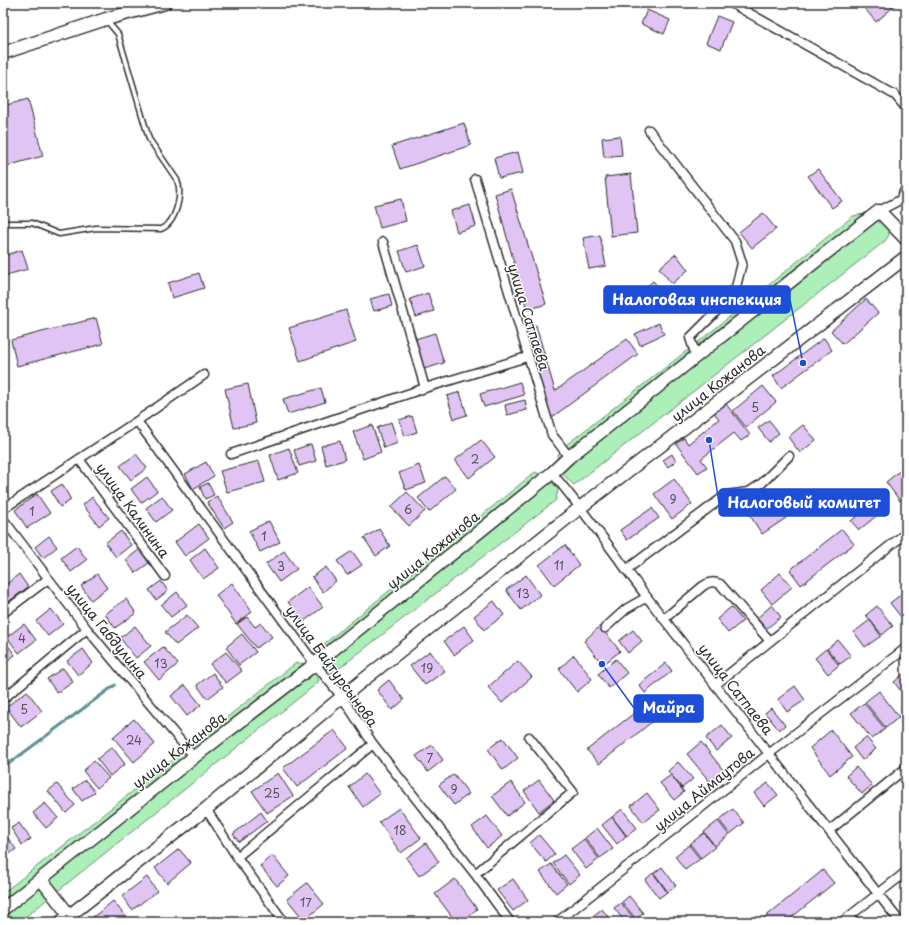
<svg xmlns="http://www.w3.org/2000/svg" width="909" height="925" viewBox="0 0 909 925" font-family="'Playpen Sans',sans-serif">
<style>
.green{fill:#acefb8;stroke:#6c8d72}
.lines{fill:none;stroke-linecap:round;stroke-linejoin:round}
.stream{stroke:#5f9092;stroke-width:3}
.building{fill:#e0c4f3;stroke:#2b2b2b}
.lane-casing{stroke:#2b2b2b;stroke-width:7}
.street-casing{stroke:#2b2b2b;stroke-width:11}
.secondary-casing{stroke:#2b2b2b;stroke-width:15}
.lane{stroke:#fff;stroke-width:4}
.street{stroke:#fff;stroke-width:8}
.secondary{stroke:#fff;stroke-width:12}
.labels{text-anchor:middle;dominant-baseline:central;stroke-width:3;stroke-linejoin:round;paint-order:stroke}
.number-label{font-size:12px;fill:#58515d}
.street-label{font-size:14px;fill:#2b2b2b;stroke:#fff}
.leader{fill:none;stroke:#1d4ed8;stroke-width:1.5}
.callout-dot{fill:#1d4ed8;stroke:#fff;stroke-width:1.5}
.callout{fill:#1d4ed8;stroke:#1d4ed8;stroke-width:1.5}
.callout-label{font-size:15px;text-anchor:middle;font-weight:bold;fill:#fff}
</style>
<rect width="100%" height="100%" fill="#fff"/>
<filter id="ink" filterUnits="userSpaceOnUse"><feTurbulence type="fractalNoise" baseFrequency=".025" numOctaves="2"/><feDisplacementMap in="SourceGraphic" scale="8" xChannelSelector="R" yChannelSelector="G"/><feConvolveMatrix kernelMatrix="1 2 1 2 8 2 1 2 1" color-interpolation-filters="sRGB"/></filter>
<g filter="url(#ink)">
<path class="green" d="M864 214H875L887 224 889 235 885 241 574 485C564 477 559 469 557 456L566 445 712 331 853 216Z
M535 472 548 478 558 489 556 500 333 673C321 666 317 662 319 648Z
M296 663 307 664 314 669 319 681 315 685 19 922H3V893Z"/>
<g class="lines">
<path class="stream" d="M3 768 115 685"/>
</g>
<path class="building" d="M860 3H898L876 22Z
M647 10 670 20 664 34 641 24Z
M717 16 732 22 721 49 706 43Z
M28 99 43 156 3 167V106Z
M464 123 471 145 400 169 392 146Z
M620 136 622 155 604 157 602 138Z
M518 152 523 173 499 178 494 158Z
M818 169 842 201 832 208 808 176Z
M631 174 637 233 611 236 605 177Z
M511 189 546 304 527 310 495 194Z
M401 199 406 221 380 228 374 205Z
M470 205 476 226 457 232 451 211Z
M763 213 776 229 752 248 739 232Z
M600 235 606 266 589 269 583 238Z
M418 245 425 266 406 272 399 251Z
M22 250 28 269 3 276V256Z
M676 254 688 270 672 284 659 268Z
M199 273 204 288 172 298 168 283Z
M653 281 659 288 644 301 638 294Z
M428 293 434 311 416 317 410 299Z
M389 294 392 306 374 311 370 299Z
M866 299 878 313 843 344 831 331Z
M346 310 356 342 300 361 289 328Z
M96 318 103 344 17 366 11 340Z
M659 323 664 334 640 345 635 334Z
M536 325 555 391 627 339 638 354 551 418 543 400 522 329Z
M435 333 444 363 424 369 415 339Z
M824 338 832 350 781 388 773 376Z
M520 382 524 395 484 407 480 394Z
M248 384 256 423 234 428 225 389Z
M763 386 776 402 746 427 733 411Z
M321 388 325 402 288 414 283 399Z
M460 392 467 415 454 419 447 396Z
M525 400 527 410 507 415 505 405Z
M726 404 750 435 741 441 734 433 701 459 707 467 698 473 676 444 684 438 688 444 719 419 714 413Z
M412 416 417 432 405 436 399 420Z
M769 420 779 433 769 442 758 428Z
M391 422 398 443 384 448 377 428Z
M372 425 381 452 363 459 353 432Z
M803 425 816 440 800 453 788 437Z
M481 440 495 457 469 478 455 460Z
M340 441 345 460 326 465 321 446Z
M311 444 316 461 299 466 294 450Z
M289 448 298 473 278 480 270 455Z
M136 454 147 468 131 480 120 466Z
M672 454 676 461 668 467 663 460Z
M259 461 265 482 227 492 220 471Z
M206 462 214 476 193 489 185 474Z
M419 465 426 483 406 490 399 473Z
M906 466V496L900 501 886 482Z
M445 476 456 489 429 512 418 498Z
M147 477 157 491 141 503 131 489Z
M674 479 692 504 672 519 654 494Z
M208 483 214 495 205 499 200 487Z
M62 484 71 500 60 507 51 491Z
M407 492 425 511 409 526 391 507Z
M37 494 50 513 27 528 15 510Z
M770 495 786 518 762 534 747 511Z
M162 496 172 510 156 522 146 508Z
M217 496 233 522 224 528 207 502Z
M92 497 109 518 99 526 83 505Z
M872 504 880 513 859 530 851 521Z
M652 508 659 518 627 540 620 530Z
M269 521 280 542 260 552 249 531Z
M199 524 209 538 185 556 175 542Z
M379 529 390 546 376 556 364 538Z
M842 529 854 544 801 585 790 570Z
M121 531 131 545 116 557 105 543Z
M49 536 57 547 43 558 35 547Z
M565 545 579 565 554 585 539 565Z
M77 546 87 560 71 572 61 558Z
M205 548 219 568 203 579 190 560Z
M140 549 149 563 135 573 126 560Z
M284 551 297 569 279 582 266 564Z
M352 551 362 565 347 575 337 561Z
M326 567 336 581 323 592 312 577Z
M780 573 792 587 772 604 761 590Z
M19 574 28 587 3 606V587Z
M97 574 107 588 91 600 81 586Z
M526 575 540 595 521 610 506 590Z
M161 581 168 591 156 600 149 590Z
M232 583 252 612 236 624 216 595Z
M308 587 323 607 303 622 288 602Z
M177 592 187 605 171 617 161 605Z
M903 593 906 597V615L902 618 890 603Z
M126 599 136 613 115 628 105 614Z
M494 601 504 615 484 630 474 616Z
M772 605 781 617 766 629 757 618Z
M877 606 893 626 882 635 866 615Z
M731 607 743 621 728 633 717 619Z
M51 609 63 624 48 636 36 621Z
M187 615 198 628 176 645 165 632Z
M247 617 255 627 261 623 272 637 256 648 237 624Z
M870 620 881 636 865 647 854 632Z
M24 624 36 640 19 653 7 637Z
M135 626 151 646 136 658 120 638Z
M464 626 474 640 454 655 444 641Z
M600 626 620 651 603 665 584 641Z
M633 630 642 641 628 653 619 641Z
M242 634 256 652 239 665 226 647Z
M4 640 15 655 3 664V641Z
M838 640 851 656 840 664 827 649Z
M163 647 178 664 159 680 144 662Z
M83 649 93 663 78 675 67 661Z
M826 649 839 665 828 674 815 658Z
M430 651 445 671 425 685 410 666Z
M226 652 242 671 226 683 210 664Z
M574 655 592 679 577 692 559 669Z
M616 659 627 673 609 688 598 674Z
M518 661 532 677 502 703 488 687Z
M666 663 672 671 645 693 639 685Z
M63 668 73 682 57 693 47 679Z
M906 672V698L894 682Z
M213 673 223 687 207 699 197 685Z
M389 680 404 700 392 710 377 690Z
M185 685 201 705 187 716 171 696Z
M795 686 805 700 787 712 778 699Z
M27 691 42 711 21 727 6 707Z
M879 691 899 717 886 728 865 702Z
M652 699 663 713 599 764 587 750Z
M864 703 885 729 872 739 851 713Z
M771 708 785 725 779 730 765 713Z
M134 719 155 744 134 762 113 737Z
M722 725 732 738 716 751 706 738Z
M334 730 348 748 297 787 283 768Z
M831 730 852 757 830 775 810 748Z
M866 737 876 749 862 760 853 748Z
M503 738 518 758 503 770 488 749Z
M701 742 724 771 710 782 687 754Z
M432 745 443 760 428 772 416 756Z
M112 747 125 764 110 776 97 759Z
M94 761 109 778 97 788 83 771Z
M678 762 693 779 682 788 668 771Z
M856 767 872 785 862 794 846 776Z
M278 773 293 796 267 813 252 791Z
M365 774 380 794 363 807 349 787Z
M454 774 469 794 454 805 439 785Z
M671 775 684 792 674 800 660 783Z
M85 780 95 792 82 801 73 789Z
M539 780 554 800 539 812 524 791Z
M511 782 525 802 507 816 492 796Z
M768 783 778 795 764 806 754 793Z
M57 784 75 805 66 813 48 791Z
M647 793 660 810 643 822 631 806Z
M45 803 58 818 46 828 33 813Z
M399 808 421 838 401 853 379 822Z
M622 809 637 828 627 836 612 817Z
M733 809 744 823 730 834 719 820Z
M261 812 267 821 239 842 233 834Z
M487 816 502 836 487 848 472 827Z
M612 817 626 836 617 844 602 825Z
M718 821 729 835 715 846 704 832Z
M19 823 31 839 22 845 11 828Z
M597 828 613 849 600 858 585 838Z
M704 833 715 847 701 858 690 844Z
M539 835 555 854 546 862 530 843Z
M7 837 16 849 7 856 3 851V840Z
M584 839 599 859 586 869 571 849Z
M426 843 439 862 419 876 406 858Z
M689 845 700 859 685 870 675 856Z
M179 849 191 863 167 883 155 868Z
M272 855 289 876 277 886 260 866Z
M564 855 580 875 569 884 553 863Z
M551 864 567 884 556 893 540 872Z
M662 867 676 886 668 892 654 873Z
M823 870 834 883 786 922H759Z
M653 873 667 892 659 898 645 880Z
M147 877 157 891 132 910 122 896Z
M455 879 477 909 461 922H456L435 894Z
M513 879 528 900 513 911 497 890Z
M307 883 324 904 304 920 287 899Z
M629 896 643 913 636 919 622 902Z
M113 901 126 917 119 922H87Z
M621 903 635 920 632 922H625L614 908Z
M602 909 612 922H593L590 918Z
M215 916 220 922H207Z"/>
<g class="lines">
<defs>
<path id="lane" d="M3 223H32L59 234 96 228 161 229C176 223 183 194 177 180L149 139 118 34 107 21"/>
<path id="street" d="M731 3 895 95 906 108
M649 130 735 241 742 263 736 287 714 314 690 338 696 356
M475 179 552 435 557 441 569 457
M879 211 900 200 906 188
M383 242 425 388 527 357
M137 421 315 664 342 697 373 744 475 874 510 922
M231 454 425 388
M79 459 165 576
M552 473C588 515 619 561 653 605 736 710 818 816 900 922
M3 509 137 421 204 375
M3 519 87 629 194 757
M626 570 726 495 749 492 762 483 789 456
M3 613 48 579
M664 619 703 586C709 582 713 581 720 584L770 641
M605 628 626 609 647 597
M715 685 906 533
M3 699 87 629
M206 809 237 857 284 922
M830 830 906 768
M237 857 373 744
M475 874 573 792 529 737
M557 922 770 753 906 648
M842 922 906 872"/>
<path id="secondary" d="M3 53 106 19 165 3
M41 879 69 915
M3 909 194 757 315 664 552 473 569 457 879 211 906 239
M61 922 206 809 342 697 581 507 906 257"/>
</defs>
<use href="#lane" class="lane-casing"/>
<use href="#street" class="street-casing"/>
<use href="#secondary" class="secondary-casing"/>
<use href="#lane" class="lane"/>
<use href="#street" class="street"/>
<use href="#secondary" class="secondary"/>
</g>
</g>
<g class="labels">
<g class="number-label">
<text x="755" y="407">5</text>
<text x="475" y="459">2</text>
<text x="673" y="499">9</text>
<text x="408" y="509">6</text>
<text x="32" y="511">1</text>
<text x="264" y="536">1</text>
<text x="559" y="565">11</text>
<text x="281" y="566">3</text>
<text x="523" y="593">13</text>
<text x="22" y="638">4</text>
<text x="161" y="663">13</text>
<text x="427" y="668">19</text>
<text x="24" y="709">5</text>
<text x="134" y="740">24</text>
<text x="430" y="758">7</text>
<text x="454" y="789">9</text>
<text x="272" y="793">25</text>
<text x="400" y="830">18</text>
<text x="306" y="902">17</text>
</g>
<g class="street-label">
<text transform="translate(529 317) rotate(73)">улица Сатпаева</text>
<text transform="translate(718 383) rotate(-38)">улица Кожанова</text>
<text transform="translate(133 510) rotate(54)">улица Калинина</text>
<text transform="translate(433 550) rotate(-39)">улица Кожанова</text>
<text transform="translate(107 631) rotate(51)">улица Габдулина</text>
<text transform="translate(332 666) rotate(54)">улица Байтурсынова</text>
<text transform="translate(736 689) rotate(52)">улица Сатпаева</text>
<text transform="translate(179 750) rotate(-38)">улица Кожанова</text>
<text transform="translate(704 789) rotate(-39)">улица Аймаутова</text>
</g>
</g>
<path class="leader" d="M803 363L790 300M709 440L719 503M602 664L634 708"/>
<g class="callout-dot">
<circle cx="803" cy="363" r="4"/>
<circle cx="709" cy="440" r="4"/>
<circle cx="602" cy="664" r="4"/>
</g>
<g class="callout">
<rect x="604" y="286" width="186" height="27" rx="4"/>
<rect x="719" y="489" width="170" height="27" rx="4"/>
<rect x="634" y="695" width="69" height="27" rx="4"/>
</g>
<g class="callout-label">
<text x="697" y="305">Налоговая инспекция</text>
<text x="804" y="508">Налоговый комитет</text>
<text x="669" y="713">Майра</text>
</g>
<rect width="909" height="925" fill="none" stroke="#fff" stroke-width="16"/>
<rect x="8" y="8" width="893" height="909" fill="none" stroke="#2b2b2b" stroke-width="1.5" filter="url(#ink)"/>
</svg>
